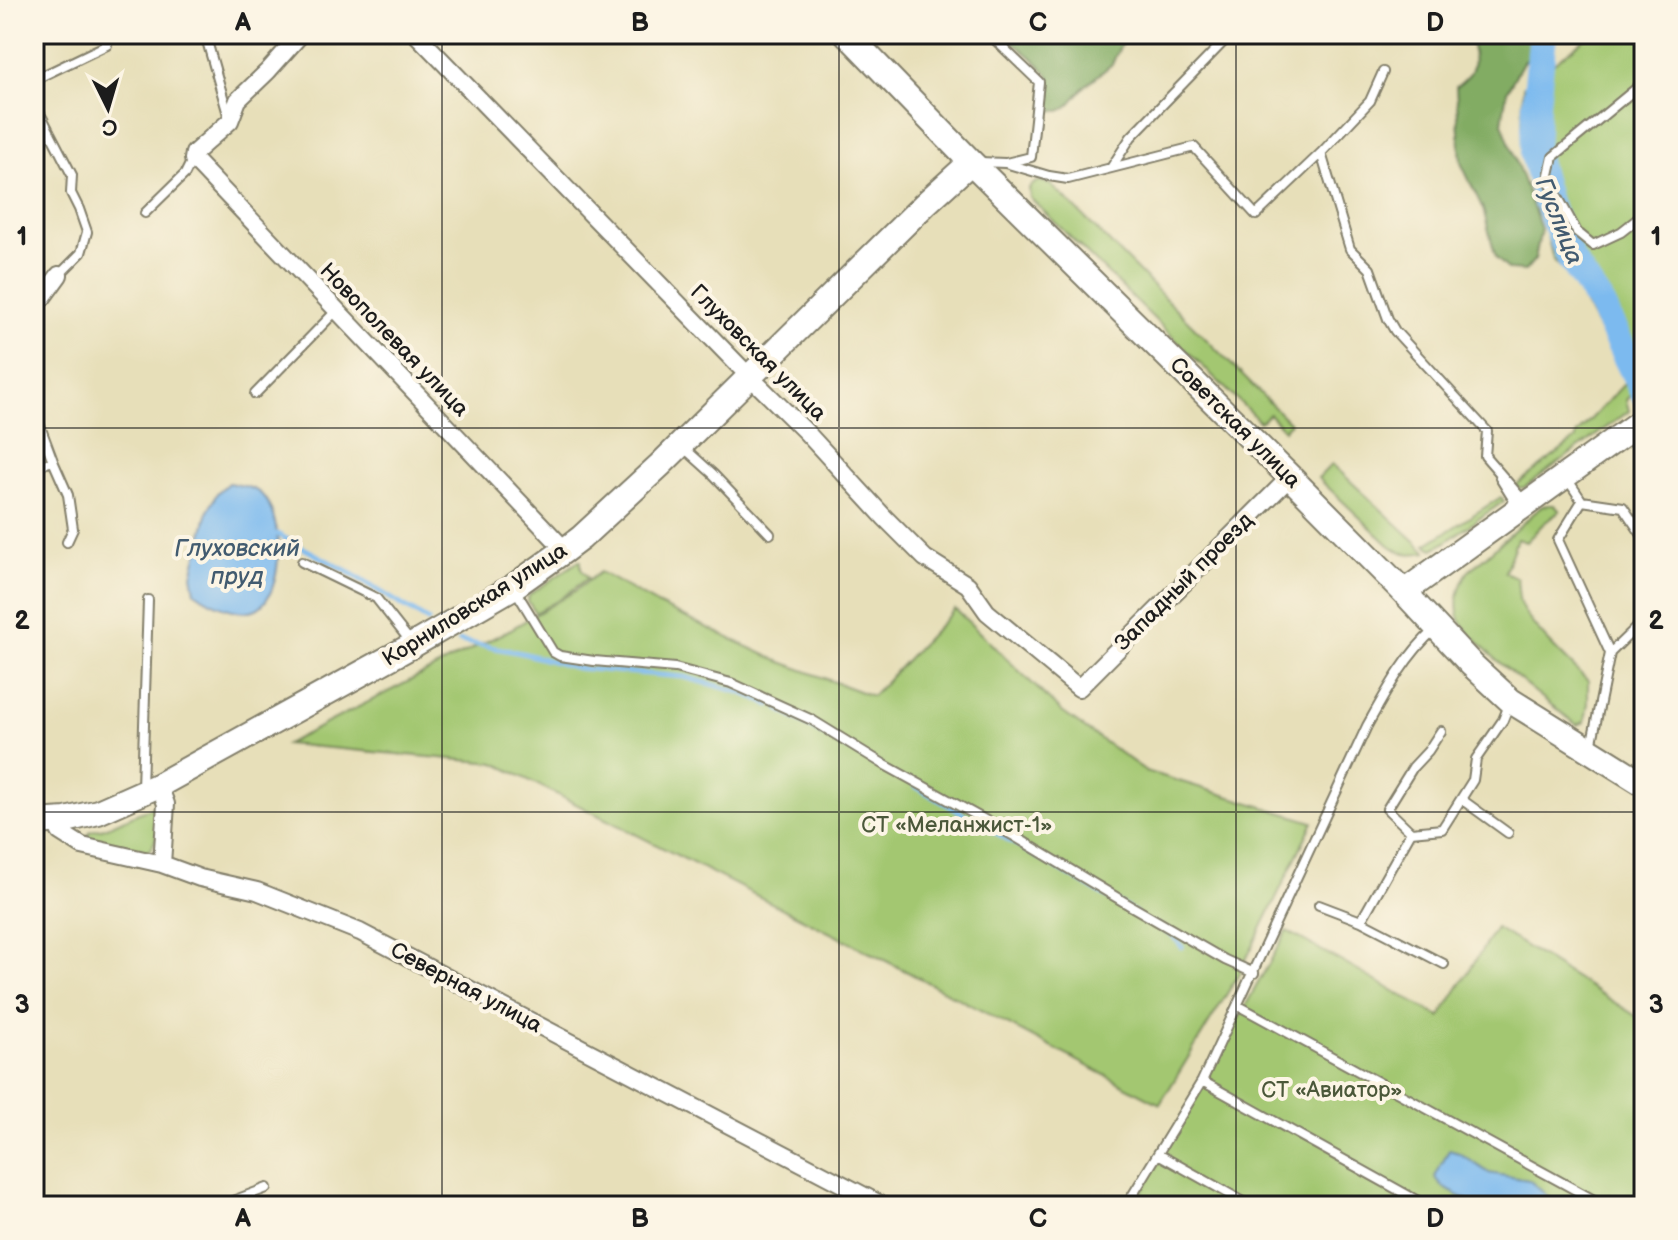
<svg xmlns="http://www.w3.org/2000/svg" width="1678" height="1240" viewBox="0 0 1678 1240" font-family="'Balsamiq Sans',sans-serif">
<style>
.green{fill:#a3c771;stroke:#607246;stroke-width:2}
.forest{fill:#82ac63;stroke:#4f6440;stroke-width:2}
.water{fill:#7cbaef;stroke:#4c6b86;stroke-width:2}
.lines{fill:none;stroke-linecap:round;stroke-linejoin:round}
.stream{stroke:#7cbaef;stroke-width:5}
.river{stroke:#7cbaef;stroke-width:28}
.lane-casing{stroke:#827e6a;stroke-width:12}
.street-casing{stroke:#827e6a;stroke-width:20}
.secondary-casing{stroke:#827e6a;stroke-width:28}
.lane{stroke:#fff;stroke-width:8}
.street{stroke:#fff;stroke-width:16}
.secondary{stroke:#fff;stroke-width:24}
.grid{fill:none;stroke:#1c1c1c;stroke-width:2;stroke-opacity:0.55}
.labels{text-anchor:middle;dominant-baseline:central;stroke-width:8;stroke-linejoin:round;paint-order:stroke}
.street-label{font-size:22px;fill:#1c1c1c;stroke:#fcf5e5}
.park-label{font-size:22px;fill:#4b583a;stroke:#fcf5e5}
.water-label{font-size:24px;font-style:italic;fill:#425b70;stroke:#fcf5e5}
.neatline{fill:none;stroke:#1c1c1c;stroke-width:3}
.grid-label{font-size:26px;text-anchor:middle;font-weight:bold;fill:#1c1c1c}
</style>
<rect width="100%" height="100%" fill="#fcf5e5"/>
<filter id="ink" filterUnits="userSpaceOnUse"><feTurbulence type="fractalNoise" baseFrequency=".0125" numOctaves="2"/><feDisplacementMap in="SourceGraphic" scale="16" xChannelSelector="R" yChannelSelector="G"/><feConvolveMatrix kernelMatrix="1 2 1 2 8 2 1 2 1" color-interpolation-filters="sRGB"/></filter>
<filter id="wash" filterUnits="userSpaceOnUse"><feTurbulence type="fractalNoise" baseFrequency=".006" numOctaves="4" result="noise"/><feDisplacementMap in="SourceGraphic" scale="32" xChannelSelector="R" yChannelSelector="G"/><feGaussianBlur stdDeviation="1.8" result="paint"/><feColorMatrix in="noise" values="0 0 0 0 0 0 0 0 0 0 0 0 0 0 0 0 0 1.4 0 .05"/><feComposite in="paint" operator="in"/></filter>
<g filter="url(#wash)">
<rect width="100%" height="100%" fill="#e7dfb9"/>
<path class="green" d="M1591 34H1644V388L1634 395 1572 280 1553 259 1522 140 1523 87Z
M1041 181 1051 185 1066 199 1290 423 1284 430 1269 414 1260 422 1030 198 1029 188 1036 182Z
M1625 383 1631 395 1626 400 1629 411 1525 487 1519 488 1516 485 1576 439V435Z
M1332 464 1427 552C1410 555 1401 555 1388 544L1318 478Z
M1501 497 1504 501 1443 544 1433 549 1426 545Z
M1548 505H1554L1560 511 1543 524 1526 542 1517 539 1505 572 1517 578C1518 586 1518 595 1520 603 1526 623 1572 665 1588 681V703L1585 722 1577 725C1544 699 1510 674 1480 644 1473 637 1464 629 1460 620 1454 605 1459 585 1468 572L1542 506Z
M579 561H581V569L588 578 559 600 535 613 528 601 529 595Z
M600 572 659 605 776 660 872 696 955 609 1062 712 1146 771 1313 822 1240 972 1160 1104 902 969 495 763 286 744 511 629 575 591Z
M152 807 157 808C159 824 159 847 143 854L99 845 87 836 91 831 105 828Z
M1496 928 1644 1021V1206H1134L1287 931 1440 1017Z"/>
<path class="forest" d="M1003 34H1126L1112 64 1085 86 1068 106 1060 111 1052 110 1049 102 1050 77 1036 61Z
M1470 34H1561L1523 62 1507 91 1502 123 1541 229 1535 259 1525 271 1509 270 1496 258 1483 209 1461 163 1456 87C1480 70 1474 60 1470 34Z"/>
<path class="water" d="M228 483C238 485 255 487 262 495 283 517 284 584 262 605 246 621 209 603 195 592L192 575 208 511 217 493Z
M1449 1150 1459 1153 1489 1173 1529 1180 1559 1206H1478L1444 1188 1435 1177Z"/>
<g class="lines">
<path class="stream" d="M277 534 345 570 428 621
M459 641 522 653 577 668 684 677 740 692 770 705
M779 709 878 765
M915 786 1135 913
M1154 924 1173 936 1182 947"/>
<path class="river" d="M1543 34 1536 103 1534 154 1547 202 1571 260 1600 303 1644 393"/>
</g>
</g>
<g filter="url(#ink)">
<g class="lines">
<defs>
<path id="lane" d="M205 34 229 118
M989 34 1039 82 1031 157 1006 163
M34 80 107 45 102 34
M1644 82 1553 157 1548 179 1577 232 1593 245 1621 232 1644 214
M34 102 72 175 71 193 79 209 87 232 81 253 59 275
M1321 153 1370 101 1383 72
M980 162 1005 163 1049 176 1068 179 1194 147 1256 215 1321 153 1350 249 1370 269 1388 319 1395 331 1487 431 1485 456 1524 501
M1111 168 1131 137 1231 34
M145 213 185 174 192 160
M34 272 38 277 43 297
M255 394 336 311
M34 410 53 461 34 467
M683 447 713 474 770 534
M53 461 68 495 73 529 67 542
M1566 477 1582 501 1558 540 1610 653 1591 747
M1500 478 1518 507
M1582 501 1623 507 1644 538
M302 562 376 598 410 641
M514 588 553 652 560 656 594 661 675 668 731 683 812 720 885 765 1014 836 1131 906 1225 960 1254 973
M1610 653 1644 620
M142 788 148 600
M1461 799 1508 833
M1411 832 1387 809 1413 767 1428 751 1441 731
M1319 905 1361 921 1411 832 1442 829 1473 780 1476 759 1503 720 1509 705
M1361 921 1444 964
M1239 1006 1605 1206
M1202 1081 1427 1206
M1158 1154 1251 1206
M219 1206 267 1188
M1126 1206 1202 1081 1367 726C1386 692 1405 656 1434 630"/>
<path id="street" d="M301 34 268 71 238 100 230 121 194 153 193 159 565 550
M416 34 741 368 807 433 885 518 925 558 968 585 987 612 1079 688 1290 477
M34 305 43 297 59 275
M159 785 166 804 162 864
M55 821 60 832 82 846 162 864 200 878 257 891 360 932 884 1206"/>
<path id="secondary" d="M847 34 971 162 1290 477 1404 592 1472 665 1511 701 1644 784
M1404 592 1644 419
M34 822 66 820 98 812 159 785 413 645 513 587 565 550 581 538 660 465 925 204 971 162"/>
</defs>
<use href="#lane" class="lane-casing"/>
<use href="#street" class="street-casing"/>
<use href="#secondary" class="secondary-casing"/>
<use href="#lane" class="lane"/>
<use href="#street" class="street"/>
<use href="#secondary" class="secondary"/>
</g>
</g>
<path class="grid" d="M442 34V1206M839 34V1206M1236 34V1206M34 428H1644M34 812H1644"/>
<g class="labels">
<g class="street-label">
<text transform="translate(394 340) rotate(46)">Новополевая улица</text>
<text transform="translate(758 353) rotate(45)">Глуховская улица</text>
<text transform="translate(1235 423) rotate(45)">Советская улица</text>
<text transform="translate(1184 582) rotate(-45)">Западный проезд</text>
<text transform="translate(475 605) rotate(-32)">Корниловская улица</text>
<text transform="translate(466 988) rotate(28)">Северная улица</text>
</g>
<g class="park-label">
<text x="957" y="825">СТ «Меланжист-1»</text>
<text x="1332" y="1090">СТ «Авиатор»</text>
</g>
<g class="water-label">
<text transform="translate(1559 221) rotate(68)">Гуслица</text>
<text x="237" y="548">Глуховский<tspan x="237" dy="28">пруд</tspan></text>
</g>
</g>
<rect width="1678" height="1240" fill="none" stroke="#fcf5e5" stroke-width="88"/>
<g transform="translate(108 108) rotate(175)" stroke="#fcf5e5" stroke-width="6" paint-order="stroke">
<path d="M0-6L14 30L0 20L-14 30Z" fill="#1c1c1c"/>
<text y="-12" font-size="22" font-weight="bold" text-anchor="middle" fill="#1c1c1c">С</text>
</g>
<rect x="44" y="44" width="1590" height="1152" class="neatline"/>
<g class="grid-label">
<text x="243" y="31">A</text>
<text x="640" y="31">B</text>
<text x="1038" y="31">C</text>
<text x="1435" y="31">D</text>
<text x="22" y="245">1</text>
<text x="1656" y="245">1</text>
<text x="22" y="629">2</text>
<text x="1656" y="629">2</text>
<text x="22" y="1013">3</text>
<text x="1656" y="1013">3</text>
<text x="243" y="1227">A</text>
<text x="640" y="1227">B</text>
<text x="1038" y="1227">C</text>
<text x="1435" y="1227">D</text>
</g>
</svg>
